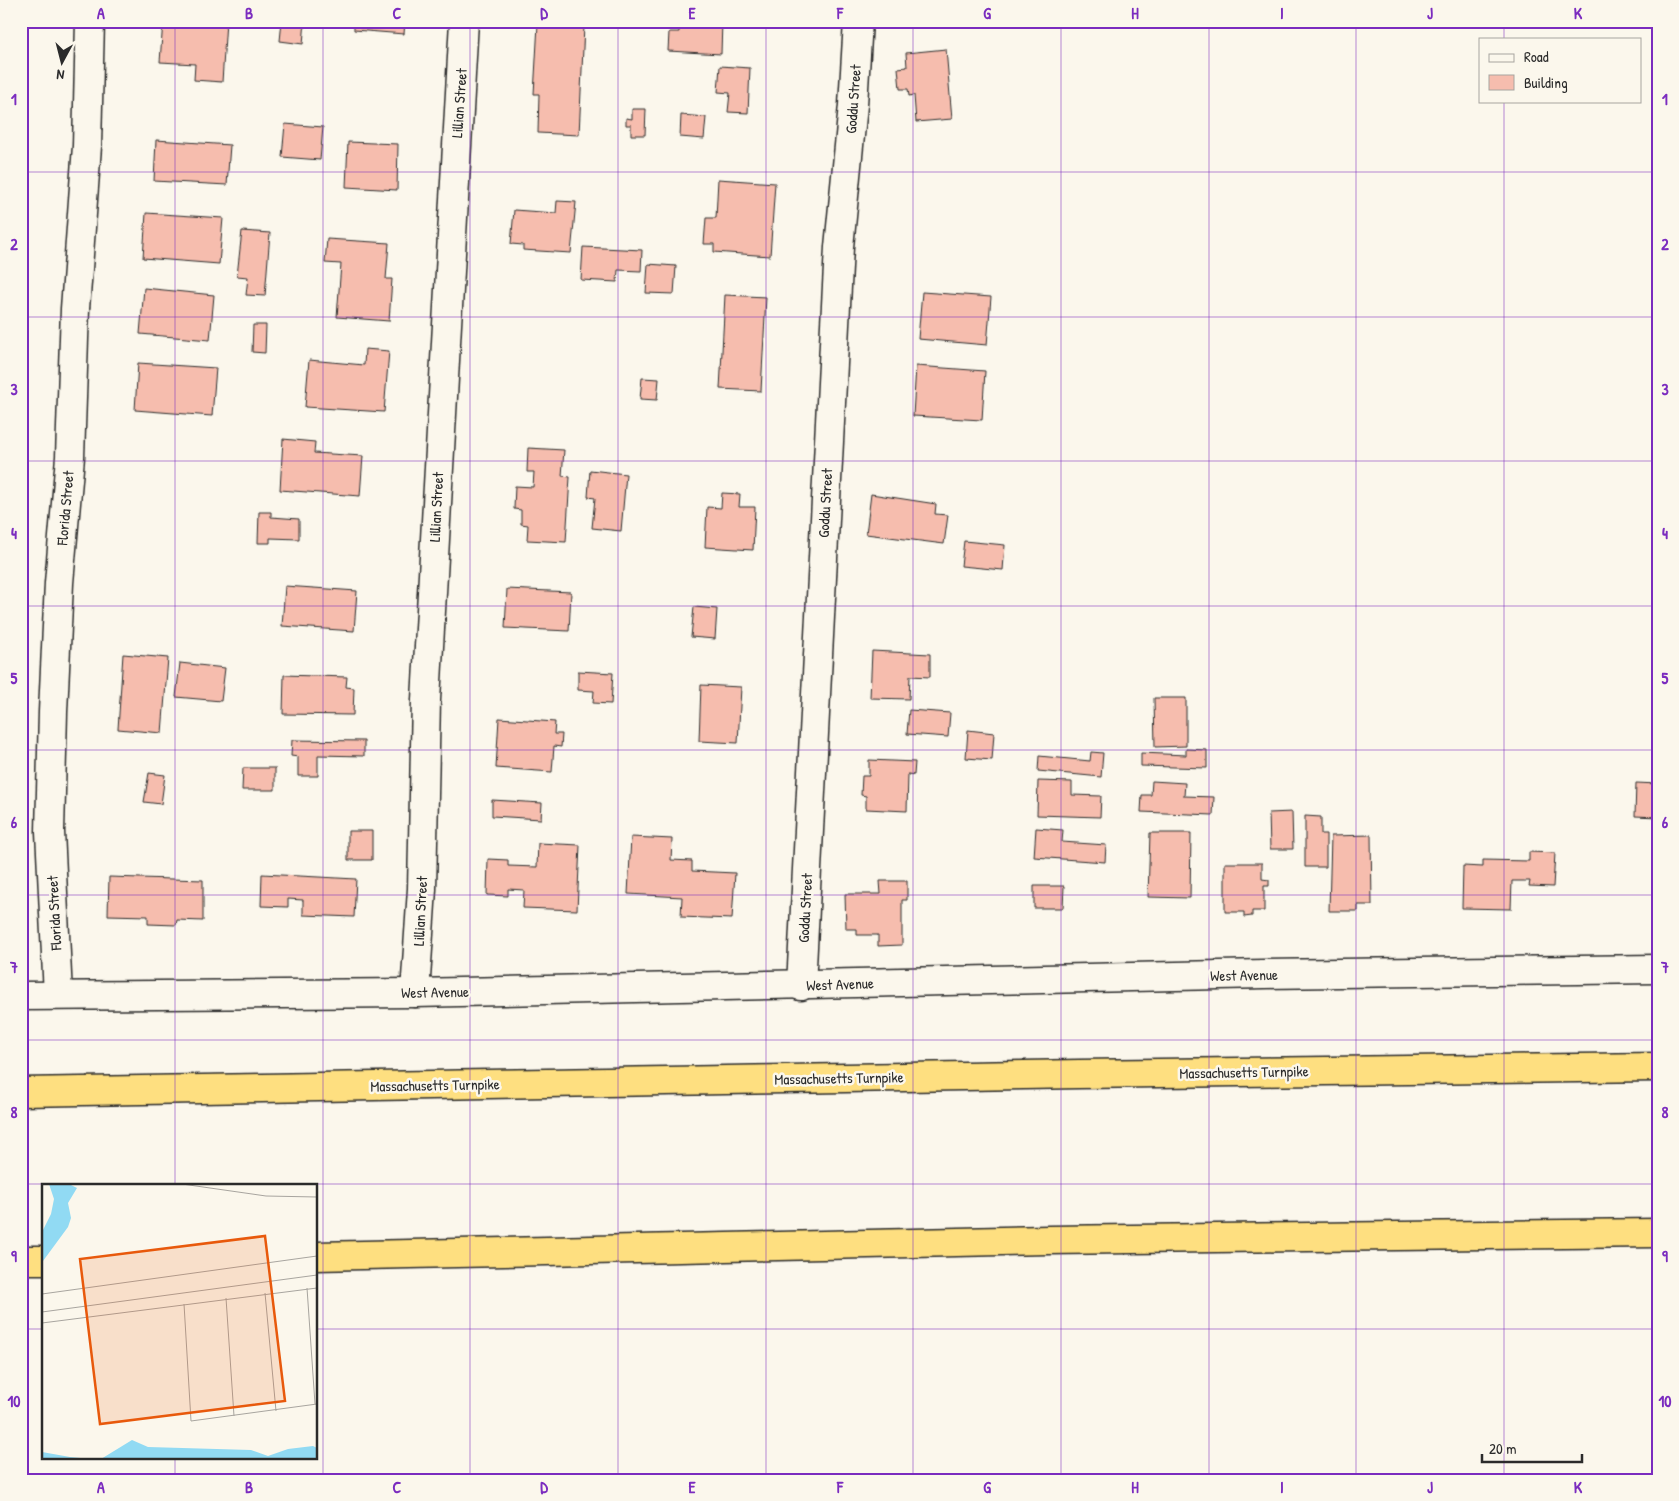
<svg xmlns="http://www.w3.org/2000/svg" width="1679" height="1501" viewBox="0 0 1679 1501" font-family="'Patrick Hand',sans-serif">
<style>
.building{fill:#f6bdae;stroke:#2b2b2b}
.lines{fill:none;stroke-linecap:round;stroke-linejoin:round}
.minor-casing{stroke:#2b2b2b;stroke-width:31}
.secondary-casing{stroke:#2b2b2b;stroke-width:31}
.motorway-casing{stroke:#2b2b2b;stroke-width:31}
.minor{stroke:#fbf7ec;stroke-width:28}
.secondary{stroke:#fbf7ec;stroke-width:28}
.motorway{stroke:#fedf80;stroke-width:28}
.grid{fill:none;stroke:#7b2cbf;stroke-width:1;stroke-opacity:0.55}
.labels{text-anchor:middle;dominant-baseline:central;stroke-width:5;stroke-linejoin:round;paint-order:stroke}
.street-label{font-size:15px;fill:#2b2b2b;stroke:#fbf7ec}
.inset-road{fill:none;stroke:#a8a59f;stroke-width:1}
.view{fill:#e8590c;fill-opacity:0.15;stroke:#e8590c;stroke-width:2.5}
.inset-edge{fill:none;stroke:#2b2b2b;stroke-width:2.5}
.neatline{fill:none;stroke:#7b2cbf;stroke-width:2}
.grid-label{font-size:16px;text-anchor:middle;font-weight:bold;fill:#7b2cbf}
</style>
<rect width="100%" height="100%" fill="#fbf7ec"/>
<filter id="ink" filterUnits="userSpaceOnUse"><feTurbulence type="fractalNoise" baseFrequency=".02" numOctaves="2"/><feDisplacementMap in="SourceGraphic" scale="10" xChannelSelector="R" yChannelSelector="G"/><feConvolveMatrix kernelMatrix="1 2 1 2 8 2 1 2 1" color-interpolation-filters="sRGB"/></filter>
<g filter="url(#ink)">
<path class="building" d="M163 21H226L222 82 194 80 195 64 160 62Z
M282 21H305L303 44 280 41Z
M354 21H405L404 34 354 30Z
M679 21H722L721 54 668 51 669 32H679Z
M538 24 584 26 579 135 538 133 539 94H534Z
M946 49 952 119 916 122 914 95 909 96 908 89H900L898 68 907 67 906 53Z
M720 66 750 68 748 113 728 112 730 93 718 92Z
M632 109H646L645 135H631V125H626V118L632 119Z
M681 115 706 117 704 139 680 137Z
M285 124 323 127 320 160 282 157Z
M156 140 230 145 227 185 154 181Z
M348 142 398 144 397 190 346 187Z
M718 179 775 183 770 256 714 252V244H704L706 218H716Z
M557 201 576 202 571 253 523 250V245L511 244 514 210 556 213Z
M146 213 223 218 219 264 143 258Z
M242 231 270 233 265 296 246 295 248 277 237 276Z
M327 239 389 243 386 279H392L389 321 337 317 341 264 325 263Z
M583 247 642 250 641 271 618 270 617 282 581 280Z
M648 264 676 266 674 294 646 293Z
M144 288 214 295 210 340 140 334Z
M922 292 991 297 987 345 918 339Z
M725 295 766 297 761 391 720 389Z
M253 325H266L265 353 252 352Z
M365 349 389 351 384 412 305 407 309 360 364 365Z
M138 363 216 368 212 416 135 410Z
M916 366 985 371 982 420 913 416Z
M642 378 659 379 657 400 640 399Z
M283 439 315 442 314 453 363 456 360 496 280 490Z
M528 448 564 450 562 476 570 477 566 542 527 540 528 525 521 524V510L514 509 515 486 533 487 534 472H527Z
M590 470 626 474 621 531 592 528 595 498 588 497Z
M722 493 740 494 739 507H755L753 550 705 547 707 507 721 508Z
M871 494 936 504 935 514 948 515 944 544 866 534Z
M259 512H271V517L299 519V539L270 538V543H258Z
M964 541 1005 545 1003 570 961 566Z
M285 586 357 591 354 631 282 626Z
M507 589 571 592 569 631 505 628Z
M694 607 717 609 715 639 691 637Z
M872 651 930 654V677L910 676 909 699 870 698Z
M123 654 168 658 162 733 118 729Z
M180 663 225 668 221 701 176 697Z
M578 671 613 673 611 704 593 703 594 691 578 690Z
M284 675 347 677 346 687 354 688 353 715 283 714Z
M701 685 741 687 738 743 699 741Z
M1154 698H1186V746L1155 747Z
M909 710 950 713 948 737 907 734Z
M499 718 555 722 554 734H562L561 747 554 746 552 772 496 768Z
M968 730 994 733 992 760 966 758Z
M292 740 364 741V756L318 755V776H298V757L291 756Z
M1186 749 1207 750V768L1141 766V753L1186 755Z
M1091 752 1103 753 1101 777 1038 771 1039 756 1090 761Z
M869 760 915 762 914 775 908 774 907 811 866 809V796L861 795 862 776H869Z
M243 768H275V790H242Z
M149 773 165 775 161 804 144 802Z
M1038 781 1072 782V795L1101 796 1100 817 1037 815Z
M1152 781 1185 783 1184 796 1214 797 1213 815 1141 812 1142 795H1151Z
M1636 783 1658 784V817L1635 816Z
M492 800 542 803 541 819 492 816Z
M1292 812 1293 849H1270L1269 813Z
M1305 816 1321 817V834H1326V867H1305Z
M1036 828 1063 830 1062 842 1106 845 1105 862 1034 857Z
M348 831H372V860H348Z
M1150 833H1191L1190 898 1148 897Z
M1371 835 1372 905H1358V911H1329L1331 836Z
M631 837 672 839 671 860 692 861V871L735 873 732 919 681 917 682 897 628 894Z
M538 843 580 845 577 910 523 908 524 890 508 889V896L487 895 488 859 508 860V866L537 867Z
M1529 852 1555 853 1553 887 1529 886 1530 881H1512L1511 909 1462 908 1463 866 1483 867V860L1529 861Z
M1225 863H1262V879L1269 880V886H1264V911H1252V916L1244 917V912H1225Z
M262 874 356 879 354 917 303 915V900L288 899V907L261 906Z
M109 877 203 880V921L177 920 176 925 148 924V916L108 915Z
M880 881H907V900H902V945L878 946V935H857V929H846L845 894H881Z
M1034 886H1064L1063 908H1034Z"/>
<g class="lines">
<defs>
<path id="minor" d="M801 986 839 247 853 105 858 21
M415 993 422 889 426 700 464 21
M58 995 50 832 53 712 59 583 70 457 75 309 87 146 90 21"/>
<path id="secondary" d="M21 996 415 993 1264 974 1658 969"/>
<path id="motorway" d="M21 1092 1079 1074 1658 1067
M316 1256 1049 1240 1658 1233
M21 1260H44"/>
</defs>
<use href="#minor" class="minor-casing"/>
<use href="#secondary" class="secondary-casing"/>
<use href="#motorway" class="motorway-casing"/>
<use href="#minor" class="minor"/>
<use href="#secondary" class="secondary"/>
<use href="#motorway" class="motorway"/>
</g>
</g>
<path class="grid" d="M175 21V1185M323 21V1480M470 21V1480M618 21V1480M766 21V1480M913 21V1480M1061 21V1480M1209 21V1480M1356 21V1480M1504 21V39M1504 101V1480M21 172H1658M21 317H1658M21 461H1658M21 606H1658M21 750H1658M21 895H1658M21 1040H1658M21 1184H1658M21 1329H44M316 1329H1658M175 1457V1480"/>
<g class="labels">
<g class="street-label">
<text transform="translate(853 99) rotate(-86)">Goddu Street</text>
<text transform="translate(459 103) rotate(-86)">Lillian Street</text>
<text transform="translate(825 503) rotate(-87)">Goddu Street</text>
<text transform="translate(436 507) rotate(-87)">Lillian Street</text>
<text transform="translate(65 508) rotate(-85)">Florida Street</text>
<text transform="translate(805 908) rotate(-87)">Goddu Street</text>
<text transform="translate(420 911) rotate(-87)">Lillian Street</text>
<text transform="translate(54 913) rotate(-93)">Florida Street</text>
<text transform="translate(1244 975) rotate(-1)">West Avenue</text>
<text transform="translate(840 984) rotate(-2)">West Avenue</text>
<text transform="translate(435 992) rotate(-1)">West Avenue</text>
<text transform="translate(1244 1072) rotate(-1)">Massachusetts Turnpike</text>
<text transform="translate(839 1078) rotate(-1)">Massachusetts Turnpike</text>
<text transform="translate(435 1085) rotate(-1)">Massachusetts Turnpike</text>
</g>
</g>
<g transform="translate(42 1184)">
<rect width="275" height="275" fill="#fbf7ec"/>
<path d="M7 0H27L35 4 26 19 29 34 26 43 1 77 0 48 9 30 12 15ZM90 256 106 263 209 266 226 272 246 265 271 262 275 264V275H59ZM0 268 28 273 49 275H0Z" fill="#91daf3"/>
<path class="inset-road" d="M140 0 224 12 275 13M265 104 273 220M223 109 234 227M0 110 275 72M184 114 192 232M142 120 149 237 275 220M0 128 275 91M0 139 275 104"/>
<path class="view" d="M223 52 243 217 58 240 38 75Z"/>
<rect width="275" height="275" class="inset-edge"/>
</g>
<rect width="1679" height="1501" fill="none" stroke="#fbf7ec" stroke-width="55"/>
<rect x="1479" y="38" width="162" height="65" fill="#fbf7ec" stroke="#a8a59f"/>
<rect x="1489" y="54" width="25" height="8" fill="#fbf7ec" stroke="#a8a59f"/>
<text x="1524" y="62" font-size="15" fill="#2b2b2b">Road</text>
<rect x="1489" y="75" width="25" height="15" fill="#f6bdae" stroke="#a8a59f"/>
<text x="1524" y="88" font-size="15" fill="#2b2b2b">Building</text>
<g transform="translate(62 62) rotate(187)" stroke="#fbf7ec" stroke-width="4" paint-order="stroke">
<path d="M0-4L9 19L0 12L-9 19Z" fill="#2b2b2b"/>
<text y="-8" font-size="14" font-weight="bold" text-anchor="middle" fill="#2b2b2b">N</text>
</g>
<path d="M1482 1454v8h100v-8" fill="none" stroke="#2b2b2b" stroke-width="2.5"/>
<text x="1489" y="1454" font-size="15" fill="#2b2b2b" stroke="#fbf7ec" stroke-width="4" paint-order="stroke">20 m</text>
<rect x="28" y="28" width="1624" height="1446" class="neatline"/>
<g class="grid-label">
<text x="101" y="19">A</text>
<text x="249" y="19">B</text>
<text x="397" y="19">C</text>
<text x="544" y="19">D</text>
<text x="692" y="19">E</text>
<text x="840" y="19">F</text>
<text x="987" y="19">G</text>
<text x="1135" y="19">H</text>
<text x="1282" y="19">I</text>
<text x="1430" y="19">J</text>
<text x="1578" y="19">K</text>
<text x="14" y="105">1</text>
<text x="1665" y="105">1</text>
<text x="14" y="250">2</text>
<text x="1665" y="250">2</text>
<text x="14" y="395">3</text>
<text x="1665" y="395">3</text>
<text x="14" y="539">4</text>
<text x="1665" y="539">4</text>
<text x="14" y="684">5</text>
<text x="1665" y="684">5</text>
<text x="14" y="828">6</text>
<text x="1665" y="828">6</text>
<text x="14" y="973">7</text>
<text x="1665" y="973">7</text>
<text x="14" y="1118">8</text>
<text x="1665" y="1118">8</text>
<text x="14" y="1262">9</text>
<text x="1665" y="1262">9</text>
<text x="14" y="1407">10</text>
<text x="1665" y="1407">10</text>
<text x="101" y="1493">A</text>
<text x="249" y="1493">B</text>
<text x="397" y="1493">C</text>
<text x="544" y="1493">D</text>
<text x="692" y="1493">E</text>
<text x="840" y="1493">F</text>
<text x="987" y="1493">G</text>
<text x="1135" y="1493">H</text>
<text x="1282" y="1493">I</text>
<text x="1430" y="1493">J</text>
<text x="1578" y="1493">K</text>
</g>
</svg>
